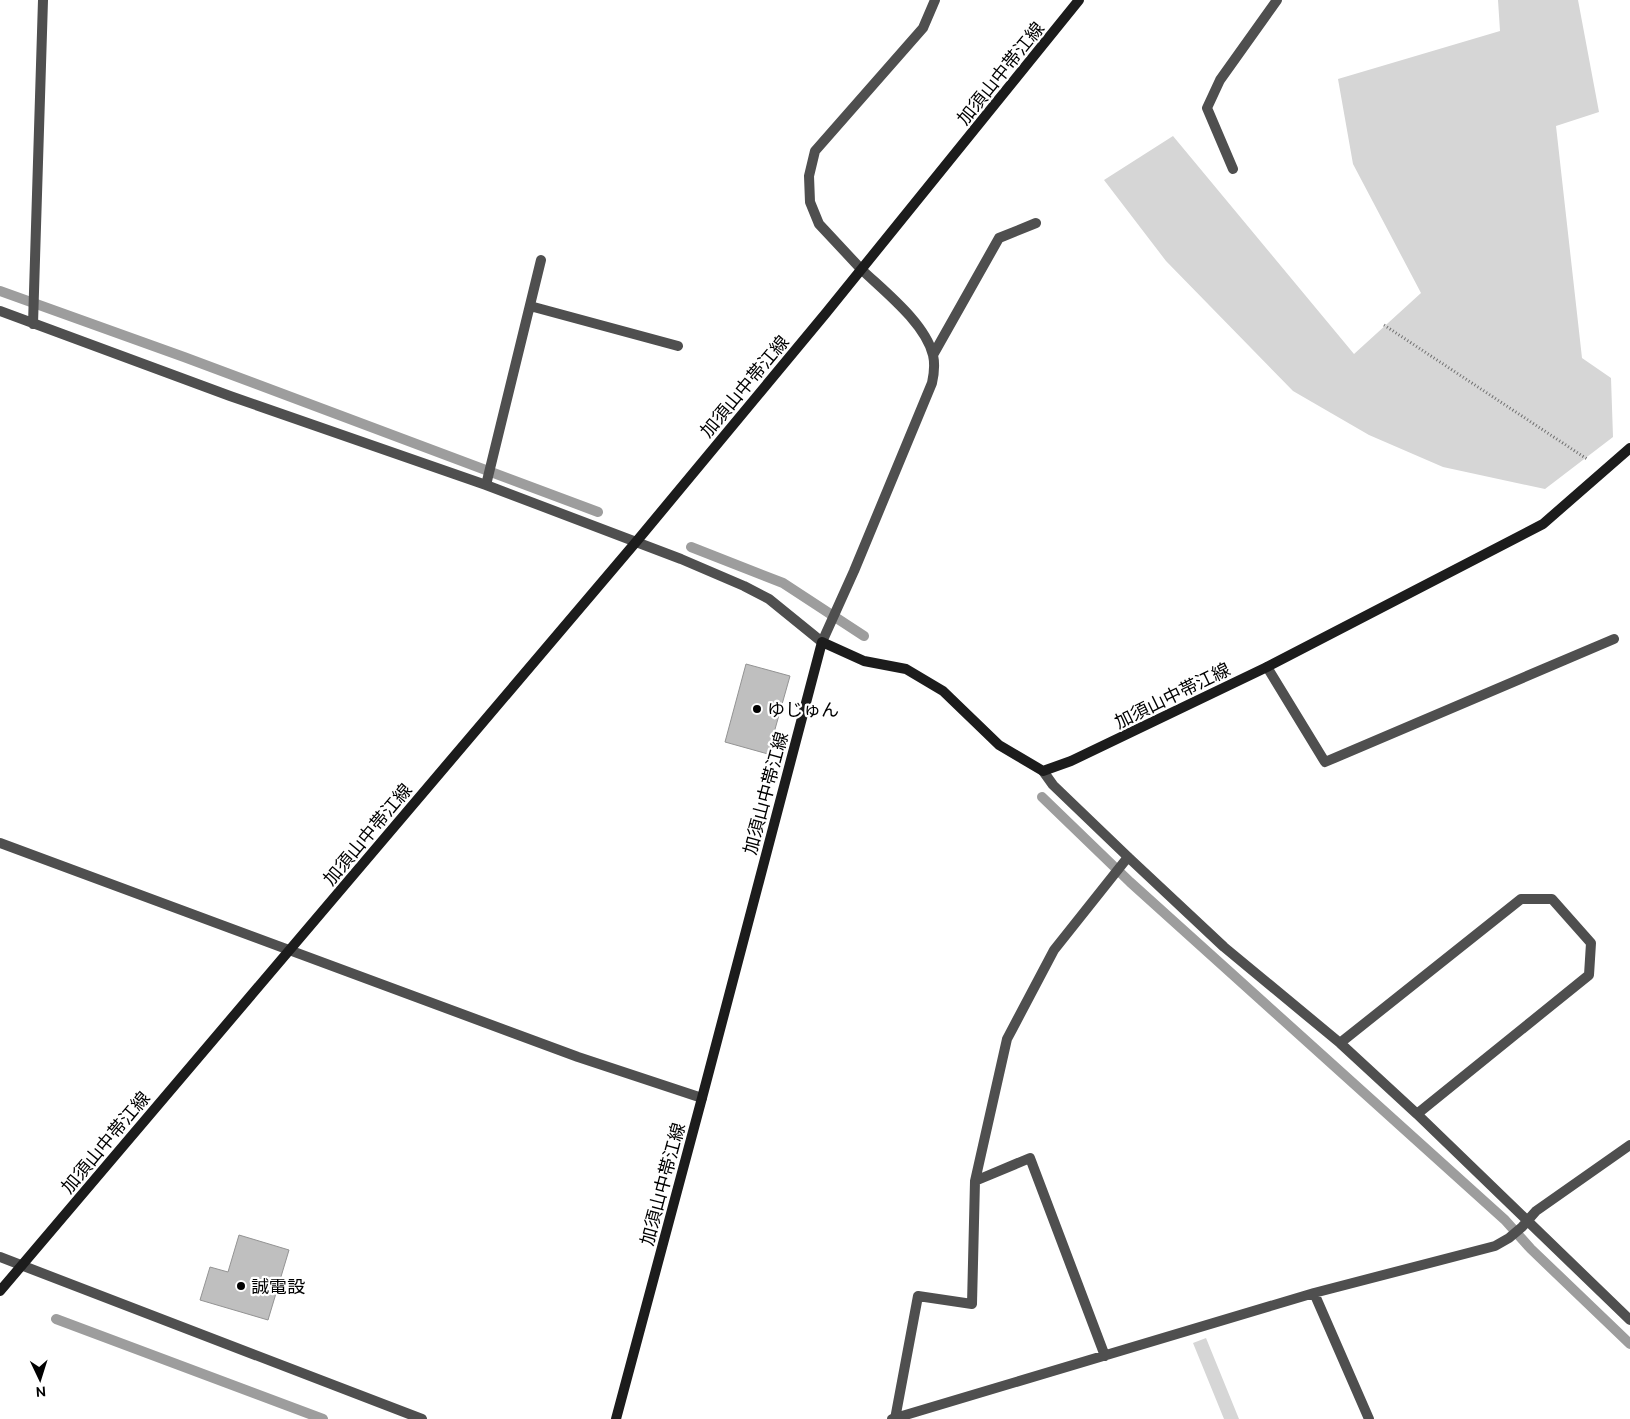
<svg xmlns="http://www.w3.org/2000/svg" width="1630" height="1419" viewBox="0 0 1630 1419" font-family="Ubuntu,'Noto Sans JP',sans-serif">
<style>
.green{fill:#d6d6d6}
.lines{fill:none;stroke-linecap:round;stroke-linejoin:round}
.stream{stroke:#9d9d9d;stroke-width:10}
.building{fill:#bfbfbf;stroke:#939393}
.path{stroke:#717171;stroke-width:3;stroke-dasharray:1 2.5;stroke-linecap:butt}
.minor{stroke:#4f4f4f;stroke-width:10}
.tertiary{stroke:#4f4f4f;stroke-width:10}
.secondary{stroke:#1c1c1c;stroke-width:10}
.poi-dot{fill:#000;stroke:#fff;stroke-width:2}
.labels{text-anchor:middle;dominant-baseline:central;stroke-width:4.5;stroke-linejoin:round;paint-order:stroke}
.street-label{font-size:18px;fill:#000;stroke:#fff}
.poi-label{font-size:18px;fill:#000;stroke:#fff;text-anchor:start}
</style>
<rect width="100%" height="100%" fill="#fff"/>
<path class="green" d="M1498 0H1578L1599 112 1556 126 1582 358 1611 378 1613 437 1545 489 1443 467 1369 435 1293 391 1166 261 1104 180 1173 136 1354 354 1421 293 1353 164 1338 79 1500 31Z
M1206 1338 1239 1419H1224L1193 1343Z"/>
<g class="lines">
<path class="stream" d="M0 291 184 357 598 512
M691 547 783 583 864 636
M1042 797 1130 882 1505 1220 1531 1249 1630 1344
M56 1319 323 1419"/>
</g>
<path class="building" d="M746 664 790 676 768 754 725 742Z
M239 1235 289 1250 268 1320 200 1300 210 1267 228 1272Z"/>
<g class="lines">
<path class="path" d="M1384 325 1587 459"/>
<path class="minor" d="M1233 169 1207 108 1220 80 1277 0
M530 306 678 346
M0 311 230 396 486 485 681 559 744 586 769 599 822 642 854 571 932 383C934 374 935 364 933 355 925 323 885 292 861 269
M33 324 43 0
M933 355 999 238 1036 223
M486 485 541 260
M1267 667 1325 762 1614 639
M1043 771 1053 785 1128 857 1224 947 1340 1043 1417 1114 1630 1320
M0 843 578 1057 702 1098
M1340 1043 1521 899H1552L1591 943 1589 975 1417 1114
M975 1181 1007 1039 1054 950 1128 857
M1314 1293 1369 1419
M892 1419 1314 1293 1495 1246 1509 1238 1522 1227 1536 1211 1630 1145
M895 1419 918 1296 972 1304 975 1181 1030 1158 1105 1356"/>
<path class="tertiary" d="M861 269 819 224 810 202 809 176 815 151 923 28 935 0
M0 1257 422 1419"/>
<path class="secondary" d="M0 1291 636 542 826 313 1079 0
M616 1419 702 1098 822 642 864 661 906 669 943 691 999 745 1043 771 1071 761 1267 667 1543 524 1630 448"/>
</g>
<g class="poi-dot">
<circle cx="757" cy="709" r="5"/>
<circle cx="241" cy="1286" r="5"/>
</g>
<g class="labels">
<g class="street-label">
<text transform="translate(1000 73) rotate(-51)">加須山中帯江線</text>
<text transform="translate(744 386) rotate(-50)">加須山中帯江線</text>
<text transform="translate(1172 695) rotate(-26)">加須山中帯江線</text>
<text transform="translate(765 793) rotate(-75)">加須山中帯江線</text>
<text transform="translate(367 834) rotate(-50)">加須山中帯江線</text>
<text transform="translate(105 1142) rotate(-50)">加須山中帯江線</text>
<text transform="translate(662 1184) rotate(-75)">加須山中帯江線</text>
</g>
<g class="poi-label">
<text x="767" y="709">ゆじゅん</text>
<text x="251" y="1286">誠電設</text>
</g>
</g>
<g transform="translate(40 1379) rotate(176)" stroke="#ffffff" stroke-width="4" paint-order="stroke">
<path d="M0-4L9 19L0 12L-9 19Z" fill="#000000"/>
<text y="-8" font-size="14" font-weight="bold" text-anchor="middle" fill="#000000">N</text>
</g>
</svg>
